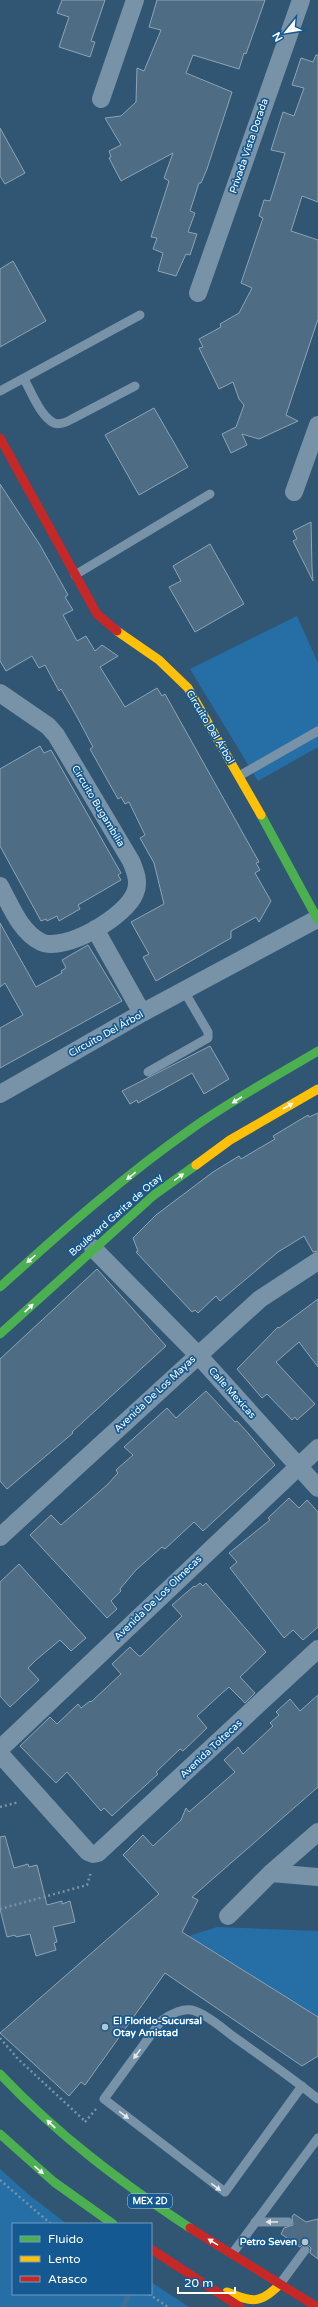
<svg xmlns="http://www.w3.org/2000/svg" width="318" height="2307" viewBox="0 0 318 2307" font-family="'Varela Round',sans-serif">
<style>
.green{fill:#256ea6}
.lines{fill:none;stroke-linecap:round;stroke-linejoin:round}
.stream{stroke:#3e6f96;stroke-width:5.5}
.building{fill:#4e6c84;stroke:#8da4b5}
.path{stroke:#7892a7;stroke-width:2.5;stroke-dasharray:2 3;stroke-linecap:butt}
.lane{stroke:#7892a7;stroke-width:9}
.street{stroke:#7892a7;stroke-width:18}
.fast{stroke:#4caf50;stroke-width:9}
.slow{stroke:#ffc107;stroke-width:9}
.jam{stroke:#c62828;stroke-width:9}
.oneway{fill:#f6fbf6}
.oneway2{fill:#e4e9ed}
.poi-dot{fill:#b7c4ce;stroke:#145991;stroke-width:1.5}
.labels{text-anchor:middle;dominant-baseline:central;stroke-width:3.5;stroke-linejoin:round;paint-order:stroke}
.shield{fill:#145991;stroke:#b8cdde;stroke-width:1}
.shield-label{font-size:9px;font-weight:bold;fill:#fff}
.street-label{font-size:10px;fill:#fff;stroke:#145991}
.poi-label{font-size:10px;font-weight:bold;fill:#fff;stroke:#145991;text-anchor:start}
</style>
<rect width="100%" height="100%" fill="#315674"/>
<path class="green" d="M297 616 318 663V747L258 781 190 669Z
M217 1927 318 1931V2017L189 1936Z
M0 2169 28 2194 67 2224H13V2294H151V2282L189 2307H0Z"/>
<g class="lines">
<path class="stream" d="M123 2307 129 2294"/>
</g>
<path class="building" d="M62 0H105L91 41 95 42 90 57 59 47 69 17 57 13Z
M157 0H265L246 54 244 53 239 69 193 55 186 73 232 92 207 169 201 183H199L190 211 195 213 188 232 197 234 190 255 186 254 176 276 158 271 163 253 153 249 157 238 151 237 169 181 164 178 173 153 121 181 109 158 111 157 109 151 121 145 105 118 121 116 136 102 137 68 144 71 161 30 149 27Z
M316 55H318V202L302 196 291 231 318 240V319L286 415 298 421 259 439 242 434 247 445 231 453 222 434 236 427 244 405 239 399 233 382 219 389 199 348 203 347 199 339 221 327 220 324 239 313 252 288 241 283 263 218 259 216 264 200 270 201 285 153 271 150 283 112 294 116 304 88 292 85 301 58 313 62Z
M0 128 25 173 5 184 0 176Z
M13 261 46 321 0 347V269Z
M154 408 188 467 139 495 105 435Z
M0 484 40 545 68 595 65 597 73 610 63 615 77 641 86 636 95 651 102 645 118 656 100 667 125 707 157 688 162 696 165 694 259 862 256 863 260 870 255 873 271 901 259 922 256 917 231 931V938L156 981 143 957 149 954 131 922 164 904 154 863 140 838 145 835 129 802 125 804 121 797 118 799 90 749 93 747 76 715 61 689 59 691 45 665 39 668 32 656 6 671 0 661Z
M311 522 312 568 313 581 293 541 297 539 293 531Z
M210 544 244 604 195 632 169 587 181 581 173 566Z
M40 746 44 753 51 750 121 873 118 875 121 880 78 905 80 909 59 921 57 916 47 921 46 919 41 921 0 846V769Z
M0 923 36 987 62 973 61 971 66 968 62 960 88 945 122 1001 0 1068V1028L23 1015 5 983 0 987Z
M210 1046 229 1079 204 1094 192 1073 138 1103 137 1100 130 1104 122 1091Z
M318 1113V1251L313 1252 304 1236 278 1252 220 1301 216 1296 198 1313 195 1310 192 1312 136 1252 138 1251 133 1238 156 1215 213 1172 239 1156 241 1159 275 1139 273 1136 308 1115 309 1117Z
M97 1269 166 1346 72 1432 73 1433 7 1489 0 1481V1359Z
M318 1299V1367L299 1342 276 1362 315 1404 297 1420 295 1417 292 1420 267 1394 262 1398 237 1369 278 1327 279 1328Z
M206 1391 235 1422 237 1421 248 1433 275 1465 203 1531 194 1522 165 1549 162 1547 136 1570 120 1589 121 1591 111 1601 117 1609 107 1618 30 1535 51 1515 61 1525 107 1485 118 1473 116 1470 133 1455 124 1447 167 1408 176 1418Z
M289 1498 299 1508 307 1500 318 1512V1627L303 1640 293 1630 284 1638 230 1568 237 1562 229 1553 270 1520 268 1518Z
M19 1564 86 1638 71 1651 60 1640 36 1660 28 1668 39 1680 10 1707 0 1696V1582Z
M200 1583 203 1586 206 1583 266 1652 240 1677 255 1693 245 1703 229 1687 221 1694 197 1716 207 1728 183 1751 180 1749 156 1772 158 1774 112 1816 104 1808 101 1811 67 1772 56 1783 20 1746 50 1717 57 1724 78 1704 81 1708 90 1701 91 1702 121 1674 112 1664 130 1647 139 1656H141L182 1616 172 1605 194 1586 195 1587Z
M318 1695V1787L192 1897 198 1900 182 1932 318 2017V2056L302 2066 165 1973 85 2085 81 2082 69 2096 0 2033 159 1894 123 1855 143 1835 153 1846 181 1820 186 1808 189 1812 235 1772 224 1760 238 1747 243 1754 273 1726 270 1723 279 1715 276 1712 290 1699 300 1711Z
M5 1836 14 1868 28 1864 29 1867 37 1865 47 1905 62 1901V1904L70 1901 75 1922 53 1927 57 1942 54 1943 56 1950 36 1956 30 1934 16 1937 15 1935 7 1937 0 1909V1837Z
M294 2214 306 2222 318 2219V2259L310 2253 311 2248 308 2245 303 2244 300 2247 281 2234 284 2228 293 2225 292 2217Z"/>
<g class="lines">
<path class="path" d="M0 1807 19 1802
M0 1909 87 1885 91 1872
M0 2038 18 2059 86 2122
M85 2122 96 2109
M0 2180 51 2224
M149 2294 168 2307"/>
<path class="lane" d="M24 379C31 391 40 416 54 423 60 425 67 422 72 419L135 386
M0 391 140 315
M75 575 210 494
M239 776 318 731
M148 1072 208 1038V1032L184 991
M302 2086 225 2192 104 2099 161 2021C170 2014 184 2007 195 2011 209 2016 222 2028 234 2037 262 2057 291 2077 318 2099
M255 2222H288
M232 2254 318 2138
M280 2284 305 2250"/>
<path class="street" d="M101 99 135 0
M198 293 301 0
M294 492 318 425
M0 693 48 726 56 735 131 861C135 871 140 882 135 893 126 917 64 953 41 942 20 932 10 904 0 886
M95 929 142 1013
M0 1094 142 1013 317 919
M93 1248 198 1355 318 1488
M0 1537 260 1299 318 1261
M0 1749 318 1448
M0 1754 88 1852 93 1854 98 1853 318 1649
M271 1873 318 1877
M228 1916 271 1873 318 1832"/>
<path class="fast" d="M261 815 318 920
M0 1287C62 1231 125 1175 194 1127 234 1099 276 1076 318 1051
M0 1334 154 1195 196 1165
M0 2074C59 2136 119 2181 190 2228
M0 2134 54 2182 113 2224"/>
<path class="slow" d="M117 631 159 660 188 688 261 815
M196 1165 230 1140 318 1089
M227 2292C252 2302 260 2305 280 2284"/>
<path class="jam" d="M0 438 97 614 117 631
M190 2228 317 2307
M151 2249 240 2307"/>
</g>
<defs><path id="oneway-solid" d="M-6-.8H1V-3.2L6.5 0L1 3.2V.8H-6Z"/></defs>
<g class="oneway">
<use href="#oneway-solid" transform="translate(237 1100) rotate(147)"/>
<use href="#oneway-solid" transform="translate(288 1106) rotate(-30)"/>
<use href="#oneway-solid" transform="translate(131 1176) rotate(141)"/>
<use href="#oneway-solid" transform="translate(179 1177) rotate(-36)"/>
<use href="#oneway-solid" transform="translate(31 1259) rotate(138)"/>
<use href="#oneway-solid" transform="translate(29 1308) rotate(-43)"/>
<use href="#oneway-solid" transform="translate(51 2124) rotate(-137)"/>
<use href="#oneway-solid" transform="translate(39 2170) rotate(40)"/>
<use href="#oneway-solid" transform="translate(213 2242) rotate(-148)"/>
</g>
<g class="oneway2">
<use href="#oneway-solid" transform="translate(137 2054) rotate(126)"/>
<use href="#oneway-solid" transform="translate(124 2115) rotate(37)"/>
<use href="#oneway-solid" transform="translate(216 2187) rotate(37)"/>
<use href="#oneway-solid" transform="translate(272 2222) rotate(180)"/>
</g>
<g class="poi-dot">
<circle cx="105" cy="2027" r="4"/>
<circle cx="305" cy="2242" r="4"/>
</g>
<g class="labels">
<rect class="shield" x="128" y="2194" width="44" height="14" rx="3"/>
<g class="shield-label">
<text x="150" y="2201">MEX 2D</text>
</g>
<g class="street-label">
<text transform="translate(249 146) rotate(-71)">Privada Vista Dorada</text>
<text transform="translate(210 727) rotate(59)">Circuito Del Árbol</text>
<text transform="translate(98 806) rotate(59)">Circuito Bugambilia</text>
<text transform="translate(106 1034) rotate(-29)">Circuito Del Árbol</text>
<text transform="translate(116 1215) rotate(-41)">Boulevard Garita de Otay</text>
<text transform="translate(232 1393) rotate(48)">Calle Mexicas</text>
<text transform="translate(155 1394) rotate(-43)">Avenida De Los Mayas</text>
<text transform="translate(158 1598) rotate(-44)">Avenida De Los Olmecas</text>
<text transform="translate(211 1749) rotate(-43)">Avenida Toltecas</text>
</g>
<g class="poi-label">
<text x="113" y="2021">El Florido-Sucursal<tspan x="113" dy="12">Otay Amistad</tspan></text>
<text x="297" y="2242" text-anchor="end">Petro Seven</text>
</g>
</g>
<rect x="12" y="2223" width="140" height="72" fill="#145991" stroke="#729bbd"/>
<rect x="20" y="2236" width="20" height="6" fill="#4caf50" stroke="#729bbd"/>
<text x="48" y="2243" font-size="12" fill="#ffffff">Fluido</text>
<rect x="20" y="2256" width="20" height="6" fill="#ffc107" stroke="#729bbd"/>
<text x="48" y="2263" font-size="12" fill="#ffffff">Lento</text>
<rect x="20" y="2276" width="20" height="6" fill="#c62828" stroke="#729bbd"/>
<text x="48" y="2283" font-size="12" fill="#ffffff">Atasco</text>
<g transform="translate(286 32) rotate(240)" stroke="#145991" stroke-width="3" paint-order="stroke">
<path d="M0-3L7 15L0 10L-7 15Z" fill="#ffffff"/>
<text y="-6" font-size="11" font-weight="bold" text-anchor="middle" fill="#ffffff">N</text>
</g>
<path d="M178 2287v6h57v-6" fill="none" stroke="#ffffff" stroke-width="2"/>
<text x="184" y="2287" font-size="12" fill="#ffffff" stroke="#145991" stroke-width="3" paint-order="stroke">20 m</text>
</svg>
